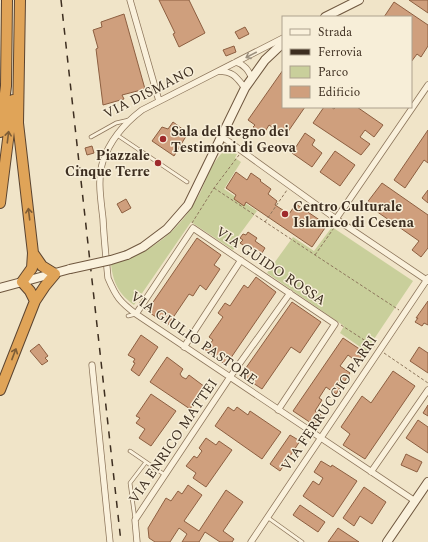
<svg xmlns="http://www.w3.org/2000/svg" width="428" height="542" viewBox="0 0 428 542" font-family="Spectral,serif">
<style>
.green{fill:#c9cf9b}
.building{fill:#cf9f7d;stroke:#8d5f41}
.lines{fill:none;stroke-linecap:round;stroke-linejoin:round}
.lane-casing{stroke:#8d765c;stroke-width:4.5}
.street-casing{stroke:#8d765c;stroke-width:7}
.secondary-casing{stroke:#6f573f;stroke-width:10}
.highway-casing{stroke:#5b4430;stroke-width:12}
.path{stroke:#8d765c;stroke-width:1;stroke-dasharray:3 2;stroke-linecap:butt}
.lane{stroke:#faf1dc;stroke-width:3}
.street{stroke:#faf1dc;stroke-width:5.5}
.secondary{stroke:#faf1dc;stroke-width:8}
.highway{stroke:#e0a458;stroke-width:10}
.rail{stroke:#3d2e20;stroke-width:1.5;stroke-dasharray:7 7;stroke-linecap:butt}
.secondary-bridge-casing{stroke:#6f573f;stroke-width:10;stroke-linecap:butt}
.secondary-bridge{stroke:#faf1dc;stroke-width:8}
.oneway{stroke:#9c907e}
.oneway2{stroke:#7e5d36}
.poi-dot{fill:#9e2a2b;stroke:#f7eed8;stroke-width:1.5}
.labels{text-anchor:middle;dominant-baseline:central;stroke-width:3;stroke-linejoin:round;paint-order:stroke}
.street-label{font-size:14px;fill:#3d2e20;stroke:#f7eed8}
.poi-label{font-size:14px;font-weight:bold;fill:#3d2e20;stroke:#f7eed8;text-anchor:start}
</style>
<rect width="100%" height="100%" fill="#f0e4c8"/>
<path class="green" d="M224 151H230L237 154 235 158 241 162 224 189 257 211 237 238 240 240 233 250 191 222 134 305C119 294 113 283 111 264 154 252 181 230 201 191 207 177 213 161 224 151Z
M332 227 413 281 366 351 340 333 344 326 267 273 293 237 314 251Z"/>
<path class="building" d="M159 0H189L205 33 179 47 173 34 175 33Z
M409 0H428V13Z
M394 2 428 25V46L421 57 417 54 411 62V17H384Z
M124 14 145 89 122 95 124 99 103 105 96 49 98 48 93 30 102 27 101 22Z
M245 27 249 34 239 39 235 32Z
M234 46 236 52 226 56 223 50Z
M283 70V107H305L285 136 269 125 263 135 253 127 255 125 248 120Z
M324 107H331L334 109 336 107H357L383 125 374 137 365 130 360 137 370 144 361 155 313 123Z
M173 122 188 133 174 156 152 141 162 127 168 129Z
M428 130V163L424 160 405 188 394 180Z
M305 133 315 140 312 145 322 153 312 167 292 153Z
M92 146 94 153 87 155 85 148Z
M335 151 355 165 340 186 320 172Z
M236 172 247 180 251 173 261 180 260 181 271 189 268 194 277 201 275 205 289 214 296 204 327 225 312 247 246 202 244 206 234 199 236 195 226 188Z
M382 183 428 215V248L421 257 412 250 419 241 366 204Z
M428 190V203L422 198Z
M126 199 131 208 122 213 117 204Z
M248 232 257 238 255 241 265 248 262 253 251 247 250 248 247 246 246 247 240 243 243 240 240 238 243 234 246 235Z
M197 238 221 255 214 265 220 269 206 290 200 285 193 296 189 294 168 325 147 311Z
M256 277 276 292 226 365 205 350 213 340 209 337 223 317 218 313 225 303 230 306 244 285 248 288Z
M428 301V325L424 323 422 326 415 322 418 318H416Z
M292 302 321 322 300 353 291 347 262 389 241 375Z
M141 335 158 347 139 376 131 370 135 363 133 362 135 359 128 355Z
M343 338 364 352 357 362 348 355 340 366 350 373 336 394 326 387 319 398 322 400 315 411 321 415 314 425 293 411Z
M39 344 48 356 45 358 48 361 42 365 30 351Z
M419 347 428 353V373L410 361Z
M167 357 183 369 180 374 182 377 186 379 189 375 205 387 190 409 150 382Z
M393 371 415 386 365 459 343 445 350 434 341 427 362 396 371 403Z
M151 394 176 411 151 446 139 438 145 429 136 423 140 418 136 416Z
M428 405V416L423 413Z
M228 407 234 411 237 407 248 415 250 411 281 432 262 459 215 426Z
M418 420 428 427V453L406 438Z
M290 435 300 441 280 471 270 464Z
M206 438 216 445 219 441 232 450 206 487 193 478 196 473 186 466 194 456 197 458 202 451 199 448Z
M406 454 422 462 417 472 401 465Z
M321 461 331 467 332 465 357 481 333 517 303 496 313 481 319 485 323 478 314 472Z
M188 485 202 495 184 521 199 531 226 490 243 502 223 531 234 539 232 542H220L205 532 199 542H182L187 534 179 528 170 542H155L149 538 148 528 166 498 171 501 178 491 182 494Z
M364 487 386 502 372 524 360 516 354 526 343 518Z
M300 505 325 522 318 532 293 515Z
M338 528 359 542H328Z"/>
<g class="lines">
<defs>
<path id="lane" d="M117 135 187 182
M91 137 116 123 129 120
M128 316 136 314
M130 451 165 475
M267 517 302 542
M135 519 130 483 146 462"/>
<path id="street" d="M130 0 159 101
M283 38 142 110C125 123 110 140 103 161 97 179 101 200 103 219 104 239 106 258 108 278 116 297 120 302 136 314L415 501
M236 62C245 65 248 70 252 78
M219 71C234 72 236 77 245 88
M221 136 339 221 428 281
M336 219 428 85
M136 314 193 228 335 324 278 410
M184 347 241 260
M92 365 110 542
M371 472 428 390
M137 542 135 520 230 377 290 293
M251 542 428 278"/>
<path id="secondary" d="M325 17 359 0
M127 255 143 247 167 229 188 205 245 88 265 60 283 43
M0 288 70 269
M387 542 428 482"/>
<path id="highway" d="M20 0 18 123 33 253 32 268 22 282 30 291 35 301
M0 132 6 86 7 0
M0 203 13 100
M0 390 35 301 45 286 55 274 42 266 33 253"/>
</defs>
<use href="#lane" class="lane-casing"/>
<use href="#street" class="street-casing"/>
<use href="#secondary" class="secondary-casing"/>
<use href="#highway" class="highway-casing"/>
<path class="path" d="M214 188 315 255 399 310
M265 222 287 190
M192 223 214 188 239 155
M315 255 336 225
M341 325 375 347
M384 353 428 383"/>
<use href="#lane" class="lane"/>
<use href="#street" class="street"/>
<use href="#secondary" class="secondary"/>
<use href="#highway" class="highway"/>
<path class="rail" d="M61 0 121 542"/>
<defs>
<path id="secondary-bridge" d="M70 269 111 260 127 255"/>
</defs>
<use href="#secondary-bridge" class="secondary-bridge-casing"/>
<use href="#secondary-bridge" class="secondary-bridge"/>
</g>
<defs><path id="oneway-shaft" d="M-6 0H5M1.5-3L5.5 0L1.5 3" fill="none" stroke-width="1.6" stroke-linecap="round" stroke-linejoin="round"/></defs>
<use class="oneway" href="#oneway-shaft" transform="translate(251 55) rotate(153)"/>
<g class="oneway2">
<use href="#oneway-shaft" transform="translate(8 137) rotate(-83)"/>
<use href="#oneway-shaft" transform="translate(29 214) rotate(-97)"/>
<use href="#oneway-shaft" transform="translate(14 354) rotate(-69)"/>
</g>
<g class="poi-dot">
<circle cx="163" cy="139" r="4"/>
<circle cx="158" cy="163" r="4"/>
<circle cx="285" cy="214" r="4"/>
</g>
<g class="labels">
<g class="street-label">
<text transform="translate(149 92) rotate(-27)">VIA DISMANO</text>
<text transform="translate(271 266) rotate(34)">VIA GUIDO ROSSA</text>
<text transform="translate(194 338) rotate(35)">VIA GIULIO PASTORE</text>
<text transform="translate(329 403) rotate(-56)">VIA FERRUCCIO PARRI</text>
<text transform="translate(173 441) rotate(-56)">VIA ENRICO MATTEI</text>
</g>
<g class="poi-label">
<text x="171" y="131">Sala del Regno dei<tspan x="171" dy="16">Testimoni di Geova</tspan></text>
<text x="150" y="155" text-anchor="end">Piazzale<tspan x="150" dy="16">Cinque Terre</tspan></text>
<text x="293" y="206">Centro Culturale<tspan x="293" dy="16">Islamico di Cesena</tspan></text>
</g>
</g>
<rect x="282" y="16" width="130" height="92" fill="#f7eed8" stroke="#ada18e"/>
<rect x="290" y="29" width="20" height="6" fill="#faf1dc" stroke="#ada18e"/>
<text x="318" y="36" font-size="12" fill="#3d2e20">Strada</text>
<rect x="290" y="49" width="20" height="6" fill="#3d2e20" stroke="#ada18e"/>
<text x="318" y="56" font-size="12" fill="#3d2e20">Ferrovia</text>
<rect x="290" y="66" width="20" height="12" fill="#c9cf9b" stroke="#ada18e"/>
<text x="318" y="76" font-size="12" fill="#3d2e20">Parco</text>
<rect x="290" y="86" width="20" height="12" fill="#cf9f7d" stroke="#ada18e"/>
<text x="318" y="96" font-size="12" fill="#3d2e20">Edificio</text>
</svg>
